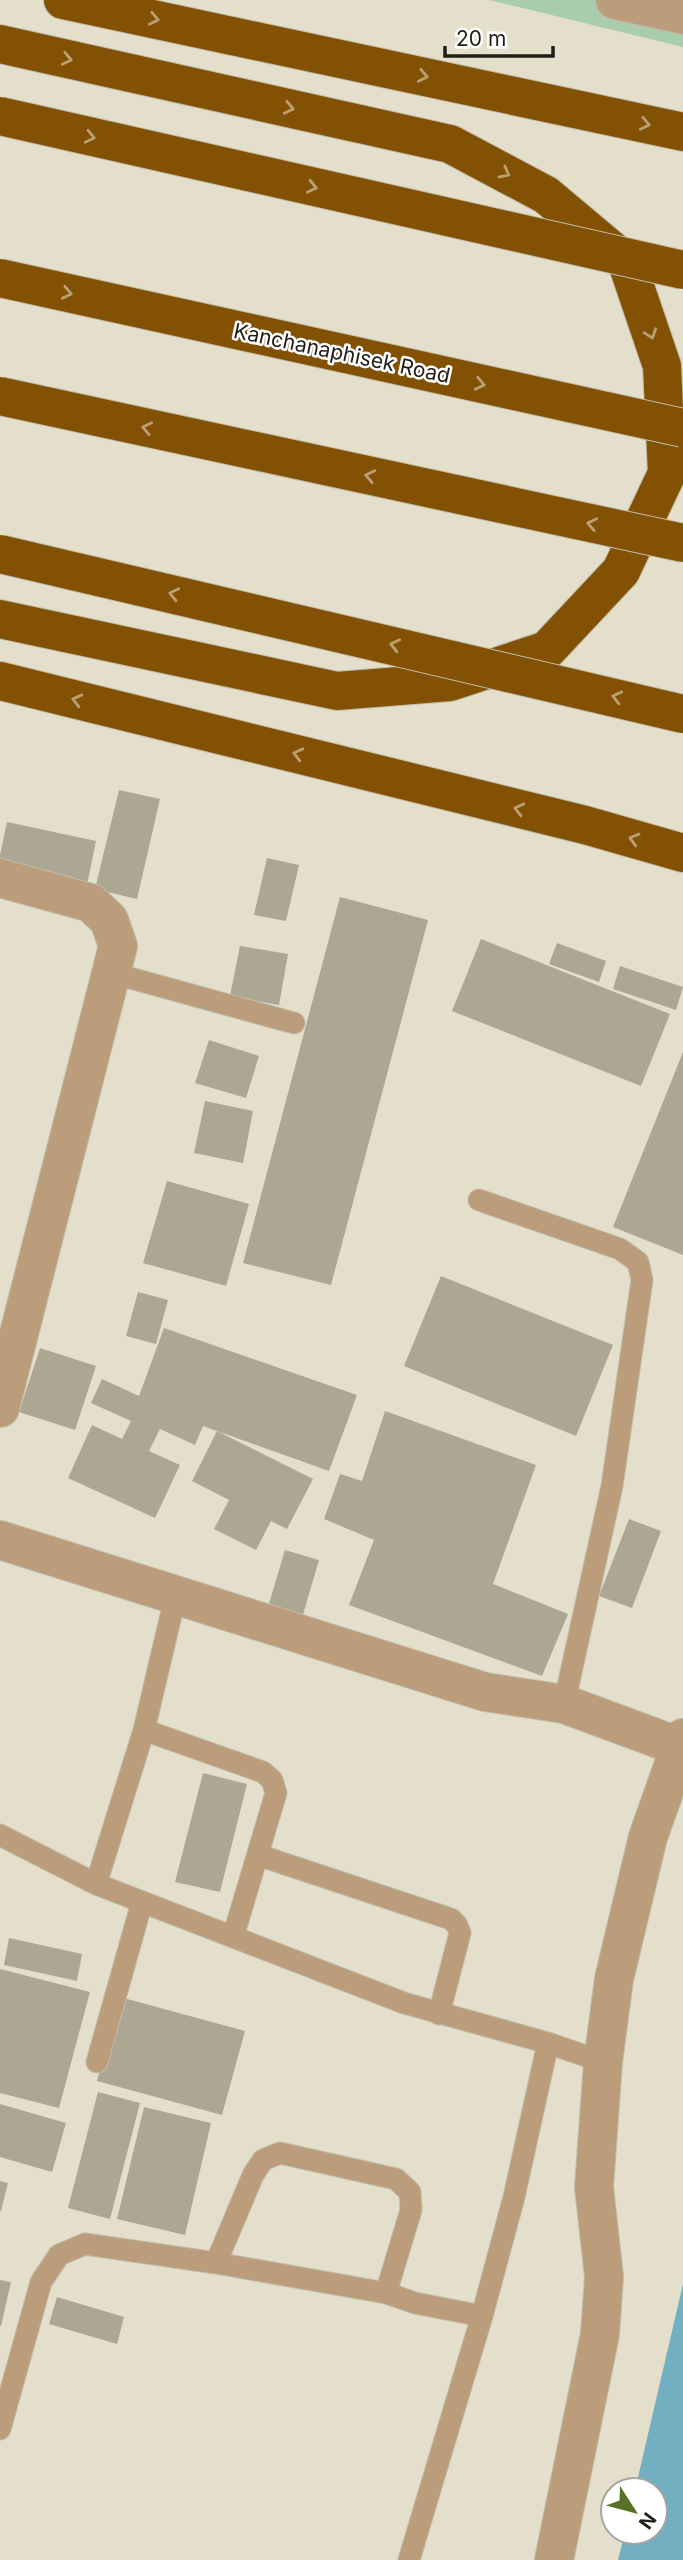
<svg xmlns="http://www.w3.org/2000/svg" width="683" height="2560" viewBox="0 0 683 2560" font-family="Inter,sans-serif">
<style>
.green{fill:#a9cdaa}
.water{fill:#71afc1}
.building{fill:#aca793}
.lines{fill:none;stroke-linecap:round;stroke-linejoin:round}
.service-casing{stroke:#c1bcaa;stroke-width:23}
.minor-casing{stroke:#c1bcaa;stroke-width:40}
.tertiary-casing{stroke:#c1bcaa;stroke-width:40}
.motorway-casing{stroke:#c1bcaa;stroke-width:40}
.service{stroke:#bb9c7b;stroke-width:21}
.minor{stroke:#bb9c7b;stroke-width:38}
.tertiary{stroke:#bb9c7b;stroke-width:38}
.motorway{stroke:#835104;stroke-width:38}
.motorway-bridge-casing{stroke:#c1bcaa;stroke-width:40;stroke-linecap:butt}
.motorway-bridge{stroke:#835104;stroke-width:38}
.oneway{stroke:#bb9f75}
.labels{text-anchor:middle;dominant-baseline:central;stroke-width:5;stroke-linejoin:round;paint-order:stroke}
.street-label{font-size:21px;fill:#1f1d16;stroke:#fff}
</style>
<rect width="100%" height="100%" fill="#e4dfca"/>
<path class="green" d="M489 0H683V47Z"/>
<path class="water" d="M683 2284V2560H618L625 2532H655V2490H635Z"/>
<path class="building" d="M119 790 160 799 137 899 95 889Z
M7 822 96 841 87 885 0 867V855Z
M267 858 299 865 286 921 254 915Z
M340 897 428 920 331 1285 243 1263Z
M481 939 670 1014 641 1086 452 1011Z
M557 943 606 961 599 982 549 964Z
M240 946 288 954 279 1005 230 996Z
M620 966 683 987 676 1010 613 989Z
M209 1040 259 1056 246 1098 195 1083Z
M683 1052V1255L613 1227Z
M205 1101 253 1111 243 1163 194 1153Z
M167 1181 249 1204 226 1286 143 1263Z
M441 1276 613 1345 576 1436 404 1366Z
M138 1292 168 1300 156 1344 126 1336Z
M164 1328 357 1395 329 1471 203 1426 195 1445 160 1429 149 1451 180 1465 155 1518 68 1478 92 1425 122 1439 131 1421 91 1403 102 1379 139 1396Z
M40 1348 96 1366 75 1430 19 1412Z
M385 1411 536 1465 493 1584 568 1614 542 1676 349 1605 374 1540 324 1519 340 1474 362 1481Z
M217 1431 313 1479 287 1529 271 1521 256 1550 214 1529 229 1500 192 1481Z
M629 1519 661 1531 632 1608 599 1596Z
M285 1550 319 1560 302 1618 268 1607Z
M203 1773 247 1784 220 1892 175 1882Z
M9 1938 82 1954 77 1981 4 1965Z
M0 1969 90 1992 59 2108 0 2093Z
M120 1997 245 2031 222 2115 97 2081Z
M98 2092 140 2103 110 2219 68 2208Z
M0 2104 66 2123 52 2172 0 2157Z
M144 2107 211 2123 185 2235 117 2219Z
M0 2181 8 2183 1 2211H0Z
M0 2280 11 2282 1 2326H0Z
M57 2297 124 2317 117 2344 49 2324Z"/>
<g class="lines">
<defs>
<path id="service" d="M112 973 294 1023
M479 1200 620 1249 638 1262 642 1280 612 1486 564 1704
M176 1594 144 1730 96 1884 404 2003 548 2043 603 2062
M144 1730 263 1772 272 1780 276 1793 233 1937
M0 1835 96 1884
M258 1855 451 1919 457 1925 460 1933 439 2014
M97 2062 142 1902
M216 2263 253 2175 263 2160 280 2153 396 2179 410 2192 411 2210 386 2293
M0 2429 41 2282 59 2255 85 2244 216 2263 386 2293 415 2303 482 2316 514 2197 548 2043
M409 2560 482 2316"/>
<path id="minor" d="M615 0 683 15
M0 878 91 903 109 920 118 946 0 1408
M0 1540 485 1692 564 1704 680 1747"/>
<path id="tertiary" d="M554 2560 600 2334 604 2277 594 2187 603 2062 614 1979 648 1837 683 1738"/>
<path id="motorway" d="M63 0 683 132
M0 44 450 144 546 195 627 263 662 366 667 473 621 571 547 650 450 682 337 691 0 619
M0 681 585 825 683 853"/>
</defs>
<use href="#service" class="service-casing"/>
<use href="#minor" class="minor-casing"/>
<use href="#tertiary" class="tertiary-casing"/>
<use href="#motorway" class="motorway-casing"/>
<use href="#service" class="service"/>
<use href="#minor" class="minor"/>
<use href="#tertiary" class="tertiary"/>
<use href="#motorway" class="motorway"/>
<defs>
<path id="motorway-bridge" d="M0 116 683 270
M0 278 683 428
M0 396 683 543
M0 554 683 714"/>
</defs>
<use href="#motorway-bridge" class="motorway-bridge-casing"/>
<use href="#motorway-bridge" class="motorway-bridge"/>
</g>
<defs><path id="oneway-chevron" d="M-2-3.5L2.5 0L-2 3.5" fill="none" stroke-width="1.6" stroke-linecap="round" stroke-linejoin="round" transform="scale(1.75)"/></defs>
<g class="oneway">
<use href="#oneway-chevron" transform="translate(154 19) rotate(12)"/>
<use href="#oneway-chevron" transform="translate(67 59) rotate(12)"/>
<use href="#oneway-chevron" transform="translate(423 76) rotate(12)"/>
<use href="#oneway-chevron" transform="translate(289 108) rotate(12)"/>
<use href="#oneway-chevron" transform="translate(645 124) rotate(12)"/>
<use href="#oneway-chevron" transform="translate(90 137) rotate(13)"/>
<use href="#oneway-chevron" transform="translate(505 173) rotate(28)"/>
<use href="#oneway-chevron" transform="translate(312 187) rotate(13)"/>
<use href="#oneway-chevron" transform="translate(67 293) rotate(12)"/>
<use href="#oneway-chevron" transform="translate(651 334) rotate(71)"/>
<use href="#oneway-chevron" transform="translate(480 384) rotate(12)"/>
<use href="#oneway-chevron" transform="translate(147 428) rotate(-168)"/>
<use href="#oneway-chevron" transform="translate(370 476) rotate(-168)"/>
<use href="#oneway-chevron" transform="translate(592 524) rotate(-168)"/>
<use href="#oneway-chevron" transform="translate(174 594) rotate(-167)"/>
<use href="#oneway-chevron" transform="translate(395 645) rotate(-167)"/>
<use href="#oneway-chevron" transform="translate(617 697) rotate(-166)"/>
<use href="#oneway-chevron" transform="translate(77 700) rotate(-166)"/>
<use href="#oneway-chevron" transform="translate(298 754) rotate(-166)"/>
<use href="#oneway-chevron" transform="translate(519 809) rotate(-166)"/>
<use href="#oneway-chevron" transform="translate(634 839) rotate(-164)"/>
</g>
<g class="labels">
<g class="street-label">
<text transform="translate(342 353) rotate(12)">Kanchanaphisek Road</text>
</g>
</g>
<g transform="translate(634 2511) rotate(126)"><circle r="33" fill="#ffffff" stroke="#a5a5a2" stroke-width="2"/>
<path d="M0-5L12 26L0 18L-12 26Z" fill="#587327"/>
<text y="-10" font-size="19" font-weight="bold" text-anchor="middle" fill="#1f1d16">N</text>
</g>
<path d="M445 46v10h108v-10" fill="none" stroke="#1f1d16" stroke-width="3.5"/>
<text x="456" y="46" font-size="21" fill="#1f1d16" stroke="#ffffff" stroke-width="5" paint-order="stroke">20 m</text>
</svg>
